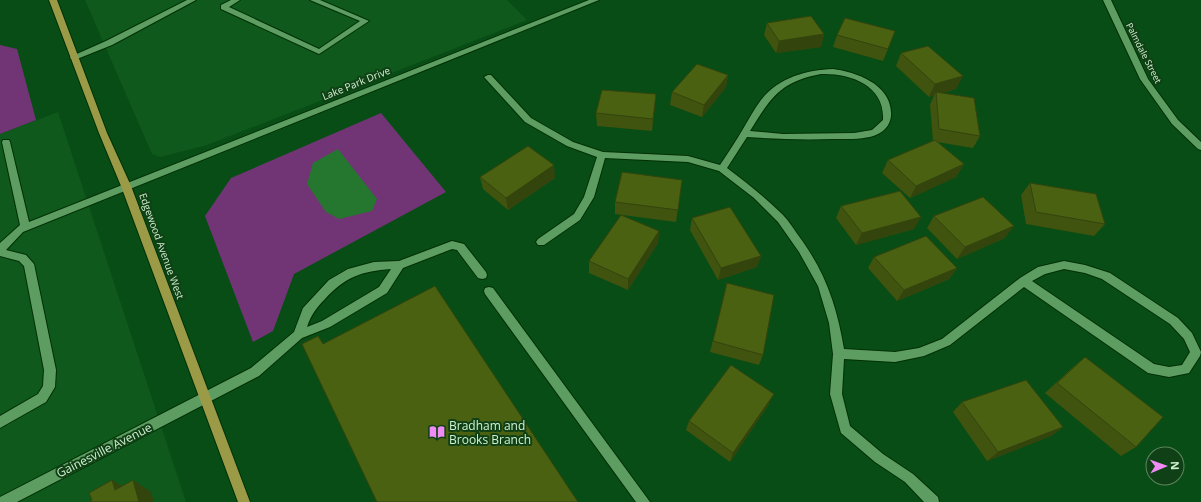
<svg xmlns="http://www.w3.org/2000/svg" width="1201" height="502" viewBox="0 0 1201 502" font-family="'Open Sans',sans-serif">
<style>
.built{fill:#0e591b}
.green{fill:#713575}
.water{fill:#25762e}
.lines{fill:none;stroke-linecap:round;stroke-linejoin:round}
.minor-casing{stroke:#003005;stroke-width:2}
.major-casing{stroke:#003005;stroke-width:2}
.minor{fill:#5e9d61;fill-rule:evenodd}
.major{fill:#9a9a47;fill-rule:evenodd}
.wall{fill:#40530f}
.shaded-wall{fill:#34440d}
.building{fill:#4a6112;stroke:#34440d}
.labels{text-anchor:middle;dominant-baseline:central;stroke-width:4;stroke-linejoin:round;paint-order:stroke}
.far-street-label{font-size:9px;fill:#d0f0d0;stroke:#104015}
.street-label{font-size:10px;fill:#d0f0d0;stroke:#104015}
.near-poi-label{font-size:12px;fill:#d0f0d0;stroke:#104015;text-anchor:start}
.near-street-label{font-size:12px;fill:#d0f0d0;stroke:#104015}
</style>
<rect width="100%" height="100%" fill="#084d15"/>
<path class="built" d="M85 0H507L527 20 207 145 160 157 152 154Z
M58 112 186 502H0V134Z"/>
<path class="green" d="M0 45 17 49 36 120 0 134Z
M381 113 446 192 294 274 273 331 253 342 205 216 231 178Z"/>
<path class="water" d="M338 149 377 199 372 211 339 219 326 212 307 184 313 163Z"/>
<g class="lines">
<defs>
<path id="minor" d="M187 0H196L112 45 77 59H71L70 57 106 41Z
M231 0H240L229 7 319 49 360 21 310 0H320L369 21 319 54 221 9V5Z
M589 0H599L23 232 6 250 26 255 34 264 56 370 55 387 46 402 0 428V416L38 394 43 386 44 370 24 266 19 261 0 256V243L20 225 2 142 3 140H9L10 142 29 222Z
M1103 0H1111L1148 79 1178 120 1201 142V150L1198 149 1172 124 1140 79Z
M833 69C856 72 890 84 891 112 892 122 886 130 878 134 867 140 845 139 832 139 804 140 776 139 747 137L727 168C747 183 766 198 783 215 789 221 793 228 798 235 825 271 837 306 844 349L895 352 919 348 942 339 1020 278 1038 267 1064 261 1085 265 1110 273 1178 318 1192 333 1201 352 1200 356 1189 373 1169 377 1148 373 1024 287 950 345 924 356 895 362 844 359 842 394 850 426 883 454 913 474 938 497 939 502H924L905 482 875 462 841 433 830 394 833 354 829 323 818 286 799 252 778 222 754 198 719 171 688 162 605 158 594 197 580 220 544 245H538L536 242 538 239 574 214 584 197 597 157 567 146 525 122 484 77 488 75H491L531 118 573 142 603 152 688 156 720 165C728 153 736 141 743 129 749 119 754 109 761 100 778 78 806 70 833 69ZM821 74C850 73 885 85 883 120L872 130 854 133 783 134 750 131C771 98 779 82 821 74ZM1064 269 1085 273 1102 279 1170 324 1184 339 1190 352 1182 365 1169 367 1154 364 1032 281 1045 274Z
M452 241 464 244 486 272 487 275 486 278 482 279 478 278 457 250 452 249 403 268 387 293 330 327 302 338 259 376 17 502H0V497L251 368 294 332 303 308 329 280 348 269 374 262 399 261ZM391 269 379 287 322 321 307 327C311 315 316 308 325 299 345 277 362 271 391 269Z
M489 287 493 288 650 502H636L485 294 484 291 485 288Z"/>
<path id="major" d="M49 0H57L107 133 131 186 250 502H238L121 186 99 133Z"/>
</defs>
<use href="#minor" class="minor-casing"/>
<use href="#major" class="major-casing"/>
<use href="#minor" class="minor"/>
<use href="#major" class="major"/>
</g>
<path class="wall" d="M767 23 824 34 821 47 776 53 764 35Z
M837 35 888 49 883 61 833 47Z
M901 53 956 89 942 93 980 136 973 148 937 142 964 164 956 177 910 198 882 173 888 160 933 141 930 105 934 95 929 97 896 66Z
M728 75 726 87 702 117 670 105 672 92Z
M656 94 652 131 597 126 596 113Z
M480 177 555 178 508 210 483 189Z
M682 180 676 222 615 214V202Z
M1030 183 1105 224 1094 236 1026 224 1021 195Z
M841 206 914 229 856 245 836 218Z
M934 216 1005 238 957 259 927 228Z
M692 218 761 256 757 267 718 280 690 230Z
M659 231 658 243 628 290 589 273V261Z
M874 257 957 268 949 279 897 301 868 268Z
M727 283 763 355 759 365 710 352Z
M1085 357 1136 447 1121 456 1045 393 1072 368Z
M962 402 1063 427 1051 436 987 461 953 412Z
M769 404 730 462 686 430 689 421Z"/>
<path class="shaded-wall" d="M824 34 821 47 776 53 779 41Z
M728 75 726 87 702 117 704 105Z
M963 76 956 89 936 95V92L934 95 929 97 935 84Z
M656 94 655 107 652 131 653 119Z
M964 164 956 177 910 198 916 186Z
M554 165 555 178 508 210 506 198Z
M921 217 914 229 856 245 862 233Z
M1014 226 1005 238 957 259 965 247Z
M659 231 658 243 628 290V279Z
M761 256 757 267 718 280 721 268Z
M957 268 949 279 897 301 904 290Z
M774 394 769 404 730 462 733 453Z
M1063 427 1051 436 987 461 998 452Z
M112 480 132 492 115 490Z
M133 480 151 492 154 502H139Z"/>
<path class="building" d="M811 16 824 34 779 41 767 23Z
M845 18 895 31 888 49 837 35Z
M928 46 963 76 935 84 901 53Z
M697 64 728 75 704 105 672 92Z
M602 90 656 94 653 119 596 113Z
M936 92 974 98 980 136 939 129Z
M935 140 964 164 916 186 888 160Z
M528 146 554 165 506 198 480 177Z
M622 172 682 180 678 210 615 202Z
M1030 183 1096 194 1105 224 1036 212Z
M900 191 921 217 862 233 841 206Z
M983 197 1014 226 965 247 934 216Z
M730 207 761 256 721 268 692 218Z
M621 215 659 231 628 279 589 261Z
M926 236 957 268 904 290 874 257Z
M727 283 774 295 763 355 713 341Z
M435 286 578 502H377L302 344 318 336 323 344Z
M1085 357 1163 417 1136 447 1057 383Z
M731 365 774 394 733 453 689 421Z
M1026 380 1063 427 998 452 962 402Z
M112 480 115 490 133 480 139 502H89L92 500 89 493Z"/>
<defs>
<symbol id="library-bare" viewBox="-9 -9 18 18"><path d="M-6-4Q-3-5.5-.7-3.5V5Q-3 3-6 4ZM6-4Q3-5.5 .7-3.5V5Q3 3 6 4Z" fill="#f08bf6" stroke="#104015" stroke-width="2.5" paint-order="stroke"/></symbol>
</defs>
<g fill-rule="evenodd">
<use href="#library-bare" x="426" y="421" width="22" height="22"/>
</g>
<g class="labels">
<g class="far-street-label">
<text transform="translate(1144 53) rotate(63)">Palmdale Street</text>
</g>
<g class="street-label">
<text transform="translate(356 83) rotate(-22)">Lake Park Drive</text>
<text transform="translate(162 246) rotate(70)">Edgewood Avenue West</text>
</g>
<g class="near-poi-label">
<text x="449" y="425">Bradham and<tspan x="449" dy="14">Brooks Branch</tspan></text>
</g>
<g class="near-street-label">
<text transform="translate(104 450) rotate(-27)">Gainesville Avenue</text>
</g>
</g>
<g transform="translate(1165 466) rotate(88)"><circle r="19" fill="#104015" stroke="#5d8660"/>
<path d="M0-3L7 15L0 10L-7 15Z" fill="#f08bf6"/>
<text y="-6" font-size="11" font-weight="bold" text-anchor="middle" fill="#d0f0d0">N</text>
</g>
</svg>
